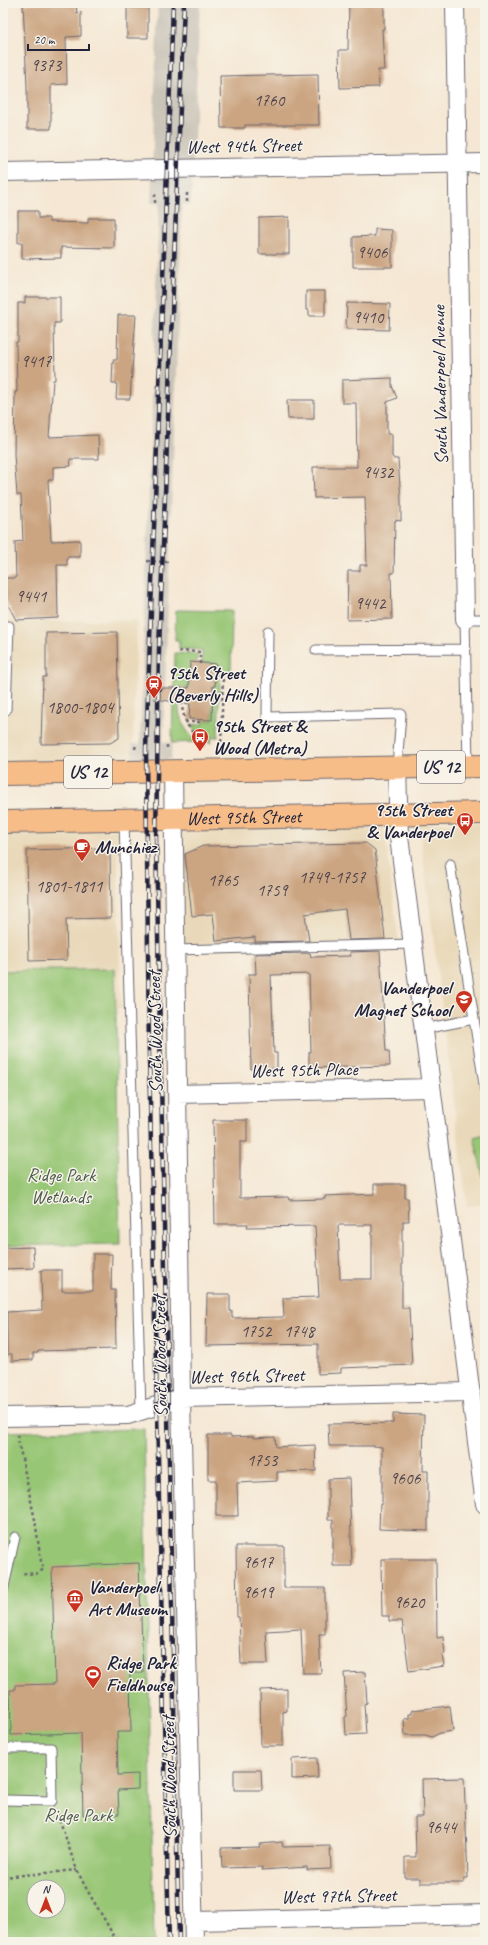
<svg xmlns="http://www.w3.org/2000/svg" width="488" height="1945" viewBox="0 0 488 1945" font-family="Caveat,sans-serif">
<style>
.built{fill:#e9d9ba}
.industrial{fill:#c9c3b8}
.green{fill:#97c674;stroke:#5c7458;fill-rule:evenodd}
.building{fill:#cba481;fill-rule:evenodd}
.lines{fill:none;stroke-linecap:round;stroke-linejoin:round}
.service-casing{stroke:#6c6770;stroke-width:11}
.minor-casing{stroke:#6c6770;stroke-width:20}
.primary-casing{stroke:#6c6770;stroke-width:24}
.path{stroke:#6c6770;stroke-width:2.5;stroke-dasharray:3 3;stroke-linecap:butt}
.service{stroke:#fff;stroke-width:9}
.minor{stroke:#fff;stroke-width:18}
.primary{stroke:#f7bd88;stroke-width:22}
.rail-casing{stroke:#22223b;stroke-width:4.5}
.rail{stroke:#f7f3e8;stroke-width:3;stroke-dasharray:9;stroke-linecap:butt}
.labels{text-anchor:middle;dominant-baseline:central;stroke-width:3;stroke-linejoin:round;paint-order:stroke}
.number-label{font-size:17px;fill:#4c424c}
.shield{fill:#f7f3e8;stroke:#62616f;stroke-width:1}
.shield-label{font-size:18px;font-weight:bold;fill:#22223b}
.street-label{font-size:19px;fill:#22223b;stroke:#f7f3e8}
.poi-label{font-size:19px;font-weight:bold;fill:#22223b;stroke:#f7f3e8;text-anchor:start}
.park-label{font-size:19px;fill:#4b5b4f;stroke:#f7f3e8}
</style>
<rect width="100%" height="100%" fill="#f7f3e8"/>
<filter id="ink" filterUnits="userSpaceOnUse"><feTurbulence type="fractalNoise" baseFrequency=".025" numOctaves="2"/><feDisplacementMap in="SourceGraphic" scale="8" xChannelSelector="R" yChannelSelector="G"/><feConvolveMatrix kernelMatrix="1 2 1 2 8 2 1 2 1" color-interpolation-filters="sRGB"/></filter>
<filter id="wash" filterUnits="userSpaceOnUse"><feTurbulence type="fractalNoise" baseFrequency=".012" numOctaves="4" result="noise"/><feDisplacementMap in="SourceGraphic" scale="16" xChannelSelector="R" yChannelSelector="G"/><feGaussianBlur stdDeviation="0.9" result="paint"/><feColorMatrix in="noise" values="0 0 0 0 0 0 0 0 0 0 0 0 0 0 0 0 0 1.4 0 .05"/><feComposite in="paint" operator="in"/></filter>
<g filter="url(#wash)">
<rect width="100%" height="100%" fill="#f5e7d3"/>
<path class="built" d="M137 620 132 760 3 762V622Z
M485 823V1203L467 1207 419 824Z
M384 825 399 944 183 950 179 829Z
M117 830 121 1008 3 1009V832Z"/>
<path class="industrial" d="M158 3H200L191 205H182L163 742 172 743 171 759 132 760V744H140L159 204 151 203Z"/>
<path class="green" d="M176 610 232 611 231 673H215V664H202V650L179 649V640H175Z
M175 653 198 654 191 688H174Z
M215 677 220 678 218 737H212L211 743 200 737 190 725 203 724V720H212L213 686H215Z
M173 702H179C178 720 185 730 197 742L172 743Z
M115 969 120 1244 3 1246V971Z
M485 1134V1185L474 1137Z
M144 1429 154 1942H3V1432ZM34 1887H58V1911H34Z"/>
<g id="blocks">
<path class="building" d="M76 3 77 13 81 12V36L66 37 67 84 51 85V129H27V86L23 4Z
M349 3H384V29H382L384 70H378L379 87 340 88 339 50H348Z
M127 8H148V38H127Z
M318 74 319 125H245V128H221L220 76Z
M18 211H38V218H49V222L88 223V218H114V248L61 247V258L22 259V243H18Z
M289 217V254H259V218Z
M375 229 392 230V267H353V237L375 236Z
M306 291H325V316H309V310H306Z
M25 297H60V323H54L55 380H53L49 437 98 435 99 459H70L71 466 53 467V480H48L51 541 80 540V557H67V565H57L58 618 16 620 4 597V578H16L15 542 23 541 21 495H17L14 455 15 392H17L16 342H18V303H25Z
M347 303 390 304 389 330 346 329Z
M118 315H136L130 399H116L117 383H112L113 360H117Z
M392 378V386L397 398 387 402V434H392V456L394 459H398L401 500V521L395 520 394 573H391L392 619 347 620 348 571H360V565H367L365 497 314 498 313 467H357L356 403H342V380Z
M287 400H314V419H288Z
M117 632 119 738 110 743 41 744 43 677H46V633Z
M190 662 216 664 215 686H213L212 720 189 719 190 704 154 699 155 688H189Z
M366 843 375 850 385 939 349 940 345 909 305 914 309 941 255 942V937L216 941 213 914 192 916 185 854 203 846Z
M104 848 110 854 111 918 66 919 67 960 29 961 27 850Z
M380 951 386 1051H389L390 1066 309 1068V1052H311L309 974 271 975 274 1053H277V1068L251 1069 249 974H256L255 954 310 953 311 957 351 956 350 952Z
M213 1120H247V1142H240V1198L288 1197 289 1200 325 1199V1196L374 1194V1184H405V1198H408L409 1221H403V1229H402V1308H409L412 1365 341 1368V1373L318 1374V1344L206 1346 207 1294H230V1311H232V1318L284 1317 283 1298 319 1297 315 1226 247 1227 248 1224H215ZM338 1225H372V1279H340Z
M33 1247 34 1268 3 1269V1248Z
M93 1254H112L111 1290H115L116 1349 38 1351V1353H33V1360L12 1361V1354H7V1312L42 1310 41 1270H62V1291H93Z
M393 1414 424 1415 423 1471H428V1531L379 1529 380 1504H382V1447L374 1446H329L328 1424 393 1423Z
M208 1435H231V1437L253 1436V1438L275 1437 276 1447 315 1445 316 1471 277 1472V1481L237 1483 238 1516H216V1480H208Z
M349 1478 352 1566H333V1520H328V1479Z
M236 1546H284V1588H325V1634H319L321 1673H303L301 1629 266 1631 268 1664H241L239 1617H237Z
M381 1559H436L437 1638 443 1637 445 1654H442L444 1666 409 1671 402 1621H389V1616H382Z
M139 1563 143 1673H130L131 1732H117L118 1775 138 1774V1789L118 1790 119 1814 83 1815 81 1733 11 1735 10 1690H15V1685L55 1684 52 1567Z
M365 1672 367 1703 364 1704 366 1734 346 1735 345 1717 347 1716 344 1673Z
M287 1689V1711L283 1712V1746H261L260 1690Z
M450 1706 453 1731 440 1733 432 1737 425 1735H405L404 1719 409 1718V1714H412V1710Z
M317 1758 318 1778 292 1779V1759Z
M234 1770H261L262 1790H234Z
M464 1778 468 1878H464V1883H420V1878H405V1857H416L415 1817H423L422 1779Z
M282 1842 283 1847 330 1846 331 1869 307 1870V1867L262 1870V1867L222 1868 221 1848 261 1847 260 1844Z"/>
</g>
</g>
<g filter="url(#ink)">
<use href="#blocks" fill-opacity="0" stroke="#6c6770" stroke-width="1"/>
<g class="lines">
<defs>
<path id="service" d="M3 626H9L6 710H3
M268 631 267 717 401 714 397 767
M316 650 466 649
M468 766 465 619H485
M124 820 141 1411
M175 950 413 944
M474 1019 485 1091
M424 1029 474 1019 450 864
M3 1591 15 1537
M3 1748H51L52 1801 3 1800"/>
<path id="minor" d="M455 3 465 619
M3 172 485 163
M397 767 399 837 485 1504
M173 770 181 1398 194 1942
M177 1094 431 1088
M3 1417 128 1415 181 1398 471 1392
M194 1921 485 1914"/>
<g id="primary">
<path d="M3 774 485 766"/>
<path id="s1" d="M3 822 485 813"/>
</g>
</defs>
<use href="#service" class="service-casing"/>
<use href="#minor" class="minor-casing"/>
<use href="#primary" class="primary-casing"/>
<path class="path" d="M187 193V205
M155 203V194
M147 561 169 562
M179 651 200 652V664
M215 675H223L221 748
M182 702C182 722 193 734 206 748
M185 722H200V719
M167 748V742
M135 749 136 744
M17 1435 35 1520 41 1561 44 1569 36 1574 21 1573
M57 1814C67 1837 71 1860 83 1882 93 1902 107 1921 116 1942
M3 1877 77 1870"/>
<use href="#service" class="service"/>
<use href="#minor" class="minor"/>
<use href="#primary" class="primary"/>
<defs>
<path id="rail" d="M169 1942 149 1056 146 749 173 3
M179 1942 156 839 159 650 184 3"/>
</defs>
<use href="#rail" class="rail-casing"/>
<use href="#rail" class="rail"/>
</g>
</g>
<defs>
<symbol id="station-pin" viewBox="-11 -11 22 30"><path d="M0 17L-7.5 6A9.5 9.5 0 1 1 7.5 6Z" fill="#c8321e" stroke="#f7f3e8"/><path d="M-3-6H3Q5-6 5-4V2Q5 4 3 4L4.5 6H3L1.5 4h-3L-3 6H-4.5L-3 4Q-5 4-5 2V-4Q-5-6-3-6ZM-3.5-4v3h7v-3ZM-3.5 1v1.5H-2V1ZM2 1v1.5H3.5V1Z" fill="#fff"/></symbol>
<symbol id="bus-pin" viewBox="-11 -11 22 30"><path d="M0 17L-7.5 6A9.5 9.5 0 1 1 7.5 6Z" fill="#c8321e" stroke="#f7f3e8"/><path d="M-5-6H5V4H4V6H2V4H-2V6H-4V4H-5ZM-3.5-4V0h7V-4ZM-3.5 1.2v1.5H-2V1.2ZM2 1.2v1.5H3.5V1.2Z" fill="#fff"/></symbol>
<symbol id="cafe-pin" viewBox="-11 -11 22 30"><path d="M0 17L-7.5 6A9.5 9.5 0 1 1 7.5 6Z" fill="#c8321e" stroke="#f7f3e8"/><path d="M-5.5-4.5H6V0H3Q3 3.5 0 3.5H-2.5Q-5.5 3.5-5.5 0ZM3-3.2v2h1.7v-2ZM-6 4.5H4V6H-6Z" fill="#fff"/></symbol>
<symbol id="school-pin" viewBox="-11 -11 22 30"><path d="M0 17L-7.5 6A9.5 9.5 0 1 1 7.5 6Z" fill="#c8321e" stroke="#f7f3e8"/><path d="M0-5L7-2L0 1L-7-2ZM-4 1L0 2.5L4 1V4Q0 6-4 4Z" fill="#fff"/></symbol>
<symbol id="museum-pin" viewBox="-11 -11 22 30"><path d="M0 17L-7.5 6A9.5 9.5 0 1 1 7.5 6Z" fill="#c8321e" stroke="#f7f3e8"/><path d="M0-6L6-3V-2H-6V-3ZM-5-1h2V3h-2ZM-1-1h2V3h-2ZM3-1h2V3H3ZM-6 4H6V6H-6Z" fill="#fff"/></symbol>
<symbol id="stadium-pin" viewBox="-11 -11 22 30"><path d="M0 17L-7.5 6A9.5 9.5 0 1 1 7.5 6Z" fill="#c8321e" stroke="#f7f3e8"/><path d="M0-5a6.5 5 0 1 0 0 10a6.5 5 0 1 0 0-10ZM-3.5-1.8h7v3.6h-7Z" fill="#fff"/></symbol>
</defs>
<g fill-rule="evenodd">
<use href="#station-pin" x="144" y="674" width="20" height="27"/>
<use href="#bus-pin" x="190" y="727" width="20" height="27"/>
<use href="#bus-pin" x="455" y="811" width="20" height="27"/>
<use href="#cafe-pin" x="72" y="837" width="20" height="27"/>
<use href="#school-pin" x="454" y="989" width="20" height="27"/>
<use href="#museum-pin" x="65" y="1588" width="20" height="27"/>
<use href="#stadium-pin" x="83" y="1664" width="20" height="27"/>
</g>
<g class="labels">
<g class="number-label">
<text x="46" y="65">9373</text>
<text x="269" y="100">1760</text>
<text x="372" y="252">9406</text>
<text x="368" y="317">9410</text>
<text x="36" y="361">9417</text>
<text x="378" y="472">9432</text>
<text x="31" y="596">9441</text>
<text x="370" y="603">9442</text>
<text x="80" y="707">1800-1804</text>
<text x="332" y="877">1749-1757</text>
<text x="223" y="880">1765</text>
<text x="69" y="886">1801-1811</text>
<text x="272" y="890">1759</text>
<text x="256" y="1331">1752</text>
<text x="299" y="1331">1748</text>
<text x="262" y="1460">1753</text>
<text x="405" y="1478">9606</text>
<text x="258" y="1562">9617</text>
<text x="258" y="1592">9619</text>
<text x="409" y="1602">9620</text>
<text x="441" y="1827">9644</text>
</g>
<g class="shield">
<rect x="417" y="751" width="48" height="32" rx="3"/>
<rect x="64" y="756" width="48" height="32" rx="3"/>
</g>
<g class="shield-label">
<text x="441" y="767">US 12</text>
<text x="88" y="772">US 12</text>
</g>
<g class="street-label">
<text transform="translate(244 146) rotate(-1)">West 94th Street</text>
<text transform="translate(440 385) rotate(-91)">South Vanderpoel Avenue</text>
<text stroke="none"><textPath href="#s1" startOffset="241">West 95th Street</textPath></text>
<text transform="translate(155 1032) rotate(-91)">South Wood Street</text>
<text transform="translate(304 1070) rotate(-1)">West 95th Place</text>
<text transform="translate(160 1356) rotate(-91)">South Wood Street</text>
<text transform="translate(247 1376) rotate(-1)">West 96th Street</text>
<text transform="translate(169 1777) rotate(-91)">South Wood Street</text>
<text transform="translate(339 1896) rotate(-1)">West 97th Street</text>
</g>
<g class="poi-label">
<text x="167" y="673">95th Street<tspan x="167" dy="22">(Beverly Hills)</tspan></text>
<text x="213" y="726">95th Street &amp;<tspan x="213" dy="22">Wood (Metra)</tspan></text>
<text x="452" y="810" text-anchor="end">95th Street<tspan x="452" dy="22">&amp; Vanderpoel</tspan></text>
<text x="95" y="847">Munchiez</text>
<text x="451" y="988" text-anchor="end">Vanderpoel<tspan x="451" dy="22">Magnet School</tspan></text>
<text x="88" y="1587">Vanderpoel<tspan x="88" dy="22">Art Museum</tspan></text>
<text x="106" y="1663">Ridge Park<tspan x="106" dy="22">Fieldhouse</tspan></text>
</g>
<g class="park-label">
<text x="61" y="1175">Ridge Park<tspan x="61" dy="22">Wetlands</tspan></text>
<text x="78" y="1815">Ridge Park</text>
</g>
</g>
<rect width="488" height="1945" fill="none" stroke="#f7f3e8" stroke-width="16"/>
<g transform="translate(46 1899)"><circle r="19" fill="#f7f3e8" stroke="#a29fa3"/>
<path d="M0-3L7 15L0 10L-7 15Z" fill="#c8321e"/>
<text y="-6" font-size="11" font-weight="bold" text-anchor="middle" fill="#22223b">N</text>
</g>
<path d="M28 44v6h61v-6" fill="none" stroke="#22223b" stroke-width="2"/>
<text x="34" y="44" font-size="12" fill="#22223b" stroke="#f7f3e8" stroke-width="3" paint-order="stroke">20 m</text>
</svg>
